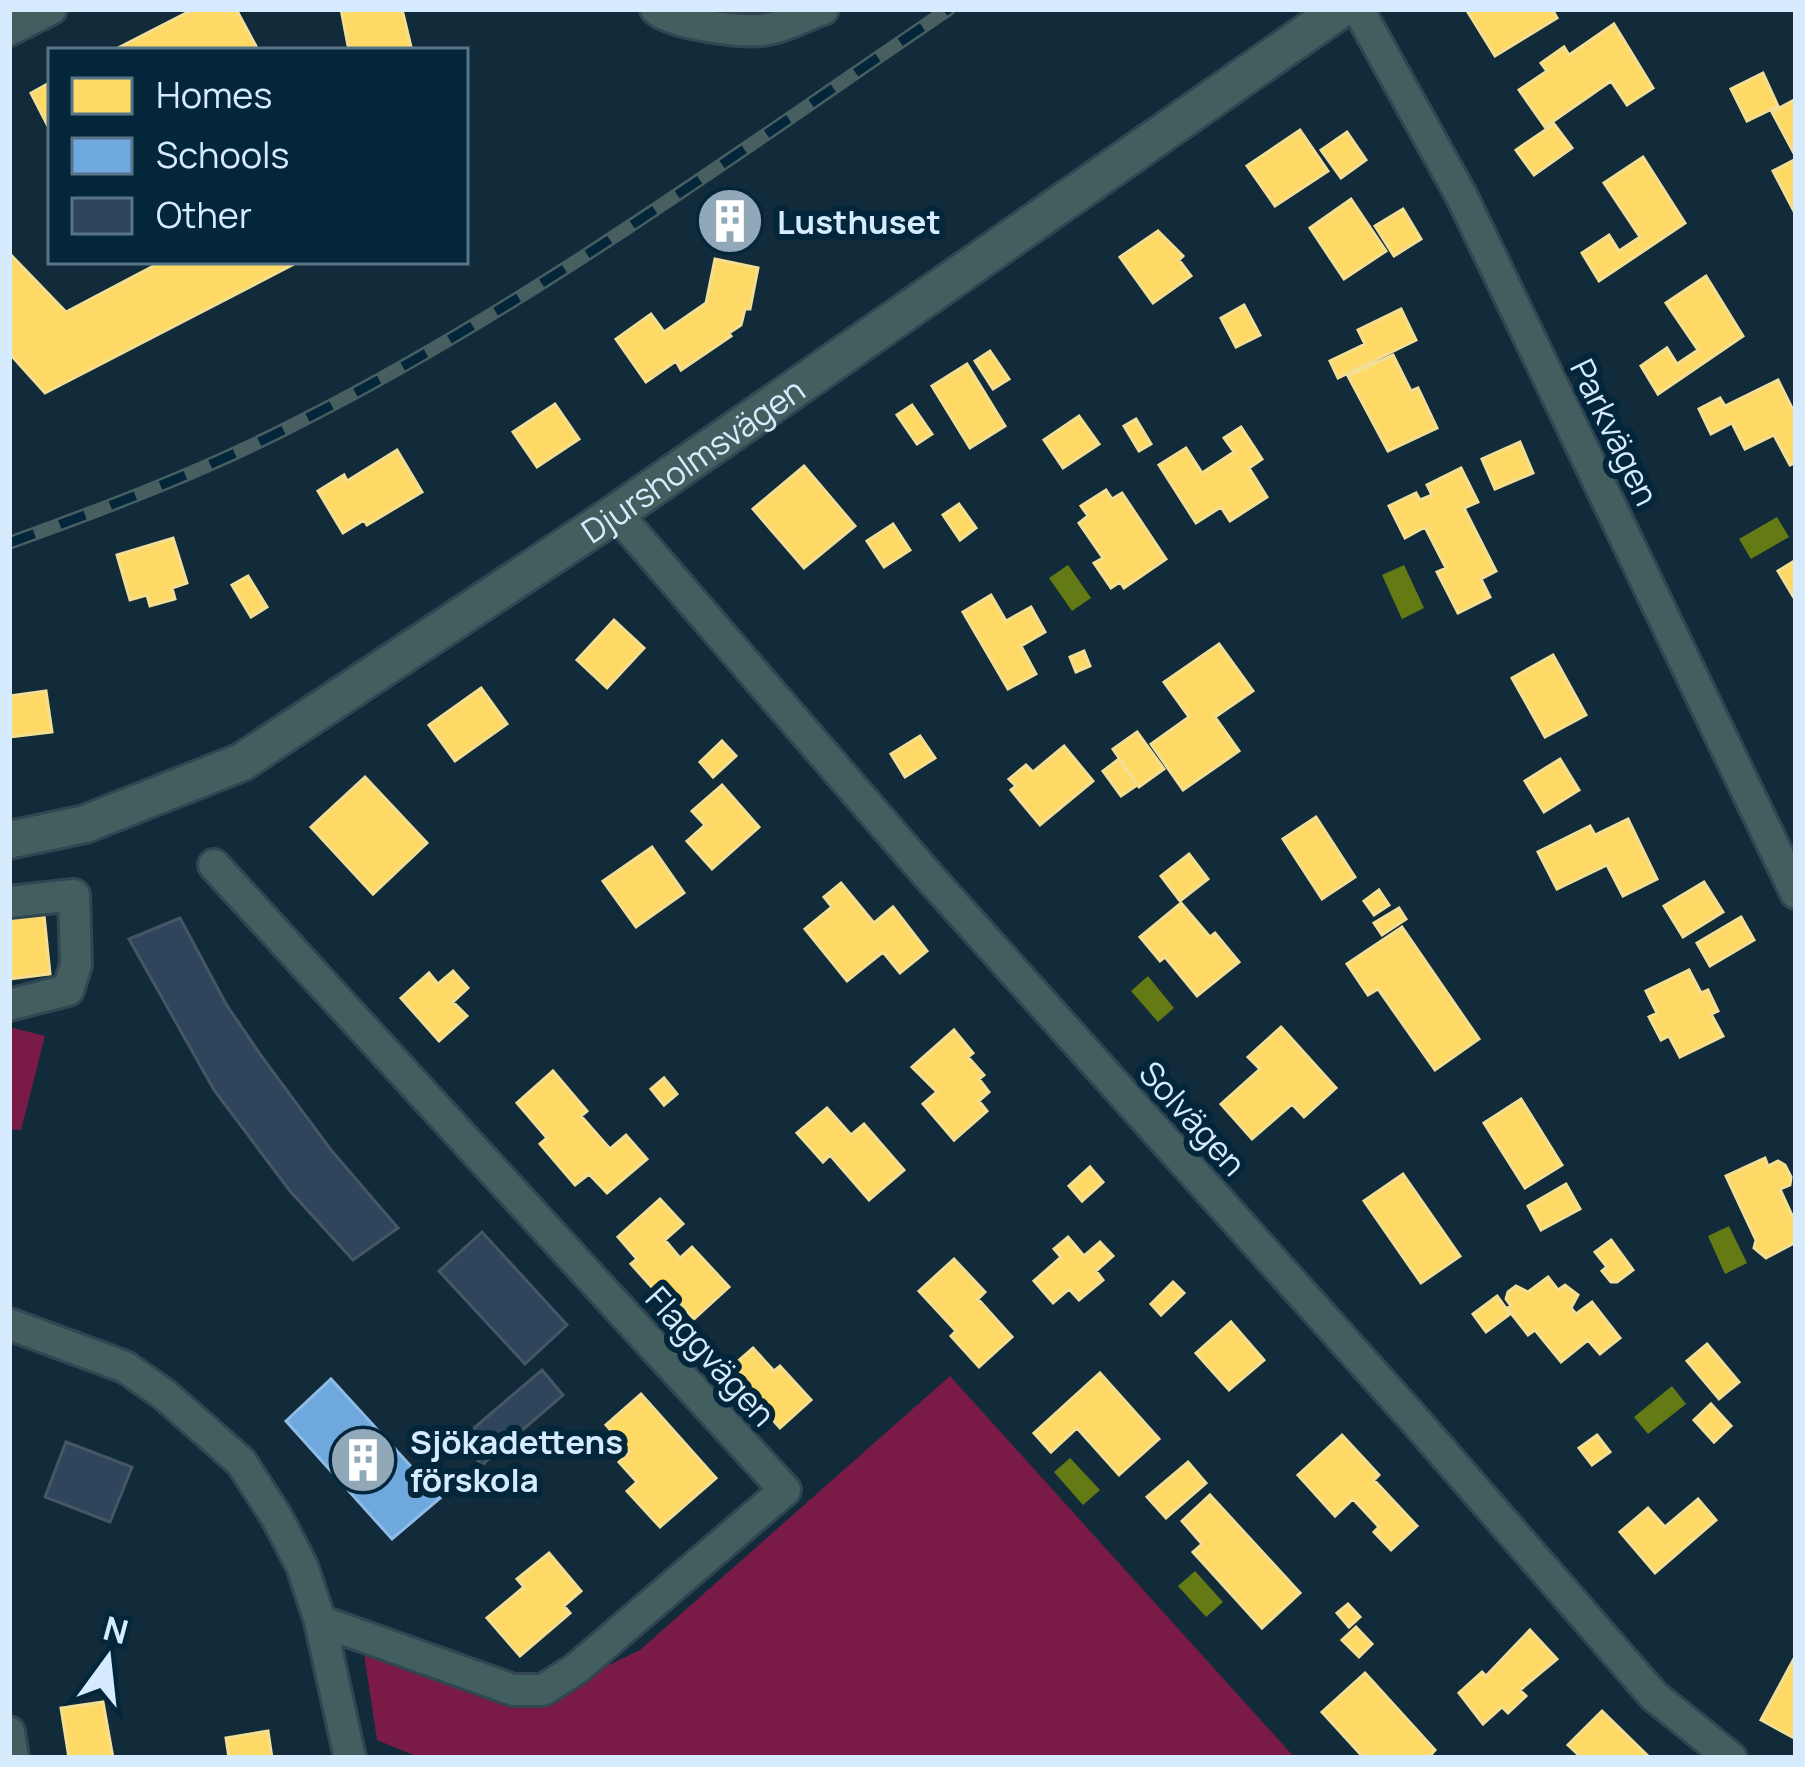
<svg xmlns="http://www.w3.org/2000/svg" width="1805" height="1767" viewBox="0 0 1805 1767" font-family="Manrope,sans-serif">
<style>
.green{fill:#7a1a47}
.water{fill:#647a14}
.homes{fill:#ffd966;stroke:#f3df94;stroke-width:3}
.schools{fill:#6fa8dc;stroke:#8ebce6;stroke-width:3}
.building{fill:#2e455c;stroke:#465665;stroke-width:3}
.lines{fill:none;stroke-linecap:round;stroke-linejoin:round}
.minor-casing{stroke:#314552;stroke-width:36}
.tertiary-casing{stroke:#314552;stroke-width:42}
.minor{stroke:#425e5f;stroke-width:30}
.tertiary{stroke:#425e5f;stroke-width:36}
.rail-casing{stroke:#485f62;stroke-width:14}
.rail{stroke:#04263a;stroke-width:9;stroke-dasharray:27;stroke-linecap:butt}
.labels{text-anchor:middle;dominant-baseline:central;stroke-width:12;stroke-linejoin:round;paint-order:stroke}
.poi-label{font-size:33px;font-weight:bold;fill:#d6ecfe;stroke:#04263a;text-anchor:start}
.street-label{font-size:33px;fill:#d6ecfe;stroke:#04263a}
</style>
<rect width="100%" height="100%" fill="#122b3a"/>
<path class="green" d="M9 1027 45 1036 21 1130 9 1129Z
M950 1376 1295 1758H421L377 1740 363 1647 532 1702 640 1650Z"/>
<path class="water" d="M1777 517 1789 537 1751 559 1739 539Z
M1068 565 1091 598 1072 611 1049 578Z
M1404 565 1424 608 1402 619 1382 575Z
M1148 976 1174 1008 1158 1022 1131 991Z
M1729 1226 1747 1263 1725 1274 1708 1236Z
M1672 1386 1686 1404 1648 1434 1634 1417Z
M1070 1458 1100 1490 1083 1505 1054 1472Z
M1195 1571 1223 1602 1206 1617 1178 1586Z"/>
<path class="homes" d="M194 9H236L257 48 112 51Z
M402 9 412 51H349L341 9Z
M1466 9H1552L1557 18 1495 56Z
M1614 24 1653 88 1627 105 1611 81 1545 127 1519 90 1547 71 1541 63 1564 47 1569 55Z
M1763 73 1778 106 1747 121 1731 89Z
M51 82V132L31 93Z
M1796 99V157L1772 112Z
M1554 124 1572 148 1534 175 1516 150Z
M1300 130 1328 171 1275 206 1247 166Z
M1347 132 1366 160 1341 178 1321 150Z
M1643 157 1685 223 1599 281 1582 253 1609 235 1619 251 1640 237 1604 183Z
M1796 159V215L1773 171Z
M1351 199 1386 251 1344 279 1310 228Z
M718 220a12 12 0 1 1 24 0a12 12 0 1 1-24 0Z
M1403 209 1421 239 1394 256 1375 226Z
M1158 231 1183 256 1179 260 1191 276 1153 303 1120 257Z
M9 253 66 312 163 261H300L45 393 9 353Z
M715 259 758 268 750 309H745L741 325 729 333 731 336 681 370 676 361 646 382 616 339 651 314 664 332 706 303Z
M1706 276 1743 336 1658 394 1641 366 1667 348 1677 364 1698 350 1666 303Z
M1244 305 1260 335 1236 347 1221 318Z
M1401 309 1416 340 1338 378 1330 361 1365 344 1358 330Z
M990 351 1009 379 993 389 975 361Z
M1393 355 1411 391 1418 388 1437 428 1388 451 1348 376Z
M967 364 1005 426 970 448 932 386Z
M1778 380 1796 416V462L1790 465 1774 435 1745 449 1732 423 1711 434 1699 409 1720 398 1725 406Z
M555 404 579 439 537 467 513 432Z
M912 405 932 434 917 444 897 415Z
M1079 416 1099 444 1063 468 1044 440Z
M1136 419 1151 444 1139 451 1124 426Z
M1241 427 1262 459 1249 468 1267 497 1230 521 1221 507 1196 523 1159 465 1186 448 1202 473 1234 452 1224 438Z
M1520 442 1533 473 1495 489 1482 459Z
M397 450 422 492 367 525 364 520 343 533 318 491 344 475 347 481Z
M804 466 855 526 804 568 753 509Z
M1461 468 1478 502 1464 508 1496 571 1481 579 1490 597 1458 613 1437 572 1446 568 1425 527 1405 538 1389 506 1416 493 1420 500 1432 495 1427 485Z
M1106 490 1112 499 1122 493 1166 559 1124 588 1120 582 1111 588 1094 563 1103 558 1079 523 1088 516 1081 506Z
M959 504 976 528 960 540 943 515Z
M893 524 910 550 884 567 867 541Z
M173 538 187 583 172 588 175 599 150 606 147 595 130 600 117 555Z
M1796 560V601L1778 571Z
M248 576 267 607 251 617 232 585Z
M991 595 1006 621 1031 607 1045 632 1021 646 1036 674 1008 689 963 612Z
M614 620 644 648 607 688 577 660Z
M1219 644 1253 691 1215 717 1239 751 1183 790 1151 744 1189 717 1164 682Z
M1084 651 1090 666 1076 672 1070 657Z
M1553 655 1586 715 1545 737 1512 678Z
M481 688 507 724 455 761 429 725Z
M46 691 52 732 9 737V696Z
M1137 732 1164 769 1139 787 1113 749Z
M920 736 935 758 905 777 891 754Z
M722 741 736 756 713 777 700 762Z
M1064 746 1093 781 1040 825 1011 790 1016 786 1009 779 1026 765 1033 772Z
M1119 759 1137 785 1121 796 1103 771Z
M1560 759 1579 790 1544 812 1525 781Z
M365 777 427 843 373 894 311 827Z
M722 785 759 827 712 869 687 841 705 825 692 811Z
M1316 817 1355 877 1322 899 1283 839Z
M1628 819 1657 879 1623 896 1607 865 1557 889 1538 852 1590 826 1595 835Z
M652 847 684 893 636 927 603 881Z
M1189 854 1208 879 1180 901 1161 876Z
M1704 882 1723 912 1683 937 1664 906Z
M841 883 874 923 893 907 927 951 900 973 883 952 847 981 805 929 832 907 824 897Z
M1379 890 1389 905 1374 915 1364 901Z
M1181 903 1210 937 1215 933 1239 962 1197 996 1165 957 1160 961 1140 937Z
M1399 908 1406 919 1382 935 1374 923Z
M44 915 50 974 9 979V919Z
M1741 917 1754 940 1710 966 1697 943Z
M1402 927 1479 1039 1435 1070 1378 989 1368 995 1347 964Z
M1689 970 1701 993 1708 990 1718 1011 1711 1014 1723 1036 1680 1057 1669 1036 1661 1040 1649 1017 1657 1013 1646 991Z
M453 971 468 988 453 1002 467 1016 439 1041 401 998 429 973 438 984Z
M1281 1027 1336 1088 1304 1117 1292 1104 1252 1139 1221 1104 1260 1069 1248 1057Z
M954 1030 973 1053 968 1057 984 1075 979 1079 989 1092 979 1101 987 1111 954 1140 923 1104 937 1092 912 1067Z
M553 1071 587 1111 581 1116 610 1149 626 1135 647 1159 607 1193 589 1174 575 1185 540 1144 547 1138 517 1103Z
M664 1078 677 1094 664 1105 651 1089Z
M1521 1099 1562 1165 1525 1188 1484 1123Z
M827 1108 851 1135 864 1124 904 1170 869 1200 830 1155 823 1162 797 1133Z
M1765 1158 1768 1166 1778 1161 1785 1165 1791 1177 1790 1185 1780 1189 1796 1224V1242L1766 1258 1754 1248 1756 1240 1726 1176Z
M1090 1167 1103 1182 1082 1201 1069 1186Z
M1403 1174 1460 1256 1421 1283 1364 1201Z
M1566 1184 1580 1209 1541 1230 1528 1206Z
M660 1199 683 1224 665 1240 680 1258 692 1247 729 1287 694 1319 675 1298 668 1305 631 1264 637 1259 618 1237Z
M1068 1237 1084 1256 1100 1242 1113 1256 1096 1271 1103 1280 1079 1300 1069 1289 1053 1303 1034 1281 1061 1257 1054 1249Z
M1611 1240 1633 1270 1617 1282H1611L1602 1271 1607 1267 1595 1252Z
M954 1259 985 1292 978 1299 1012 1337 979 1367 951 1336 956 1331 919 1291Z
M1548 1277 1558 1290 1565 1285 1578 1295 1571 1308 1576 1314 1592 1302 1620 1338 1600 1354 1588 1340 1561 1362 1535 1330 1528 1335 1507 1308 1511 1306 1506 1299 1508 1292 1516 1286 1528 1292Z
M1173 1282 1184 1293 1161 1315 1151 1304Z
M1497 1296 1510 1314 1486 1332 1473 1314Z
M1231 1322 1264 1360 1229 1390 1196 1353Z
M1707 1344 1739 1382 1719 1399 1687 1361Z
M753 1348 774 1371 780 1366 811 1400 780 1428 728 1370Z
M1100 1373 1159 1439 1119 1475 1077 1428 1051 1452 1034 1433Z
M641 1394 716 1478 660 1527 627 1491 637 1482 619 1462 630 1452 606 1425Z
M1711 1404 1731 1426 1714 1442 1694 1420Z
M1342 1435 1379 1475 1374 1480 1417 1526 1391 1550 1374 1532 1379 1527 1353 1499 1335 1516 1298 1475Z
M1597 1435 1610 1452 1592 1465 1579 1448Z
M1188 1462 1206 1483 1166 1518 1147 1497Z
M1210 1495 1300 1593 1262 1628 1193 1552 1202 1544 1182 1521Z
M1698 1499 1716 1520 1655 1573 1620 1532 1648 1508 1665 1527Z
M549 1553 581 1591 564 1606 570 1613 520 1656 487 1618 524 1587 517 1579Z
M1348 1604 1360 1617 1349 1627 1337 1613Z
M1356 1627 1372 1644 1359 1657 1342 1640Z
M1530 1630 1557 1659 1520 1690 1526 1696 1508 1713 1502 1707 1483 1724 1459 1693 1482 1672 1486 1676Z
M1796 1655V1739L1761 1720Z
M1365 1673 1435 1750 1428 1758H1364L1322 1712Z
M103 1702 113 1758H69L61 1708Z
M1602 1711 1650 1758H1582L1568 1745Z
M268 1731 272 1758H229L226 1738Z"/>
<path class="schools" d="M331 1379 440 1498 392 1539 286 1421Z"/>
<path class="building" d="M180 918 226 1004 262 1057 331 1150 398 1228 353 1260 290 1191 214 1090 129 939Z
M482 1232 567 1325 525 1364 439 1271Z
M542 1370 563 1395 482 1465 460 1440Z
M66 1442 132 1467 110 1522 45 1497Z"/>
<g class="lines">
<defs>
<path id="minor" d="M656 9C673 24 746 34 768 29 786 26 805 15 823 9
M1358 9 1461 195 1796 893
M9 30 51 9
M616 513 925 872 1413 1418 1654 1696 1731 1758
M214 865 785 1490 576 1669 543 1690H513L320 1621
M9 902 74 895 76 965 68 990 9 1005
M9 1324 125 1367 165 1395 241 1462 276 1516 302 1566 320 1621 350 1758
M9 1732 13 1758"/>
<g id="tertiary">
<path id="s1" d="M9 840 85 824 242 762 616 513 1341 9"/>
</g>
</defs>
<use href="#minor" class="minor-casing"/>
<use href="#tertiary" class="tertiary-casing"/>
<use href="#minor" class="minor"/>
<use href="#tertiary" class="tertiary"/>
<defs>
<path id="rail" d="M9 543C109 507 209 469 303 420 531 304 738 152 949 9"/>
</defs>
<use href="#rail" class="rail-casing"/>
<use href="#rail" class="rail"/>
</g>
<defs>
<symbol id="building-disc" viewBox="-11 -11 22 22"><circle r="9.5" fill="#91a8b9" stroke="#04263a"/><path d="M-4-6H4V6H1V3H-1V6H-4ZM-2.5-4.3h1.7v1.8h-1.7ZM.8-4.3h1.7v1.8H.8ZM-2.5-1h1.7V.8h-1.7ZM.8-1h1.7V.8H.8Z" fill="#fff"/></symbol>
</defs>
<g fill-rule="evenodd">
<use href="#building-disc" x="692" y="183" width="76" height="76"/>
<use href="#building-disc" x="325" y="1422" width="76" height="76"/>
</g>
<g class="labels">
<g class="poi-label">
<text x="777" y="221">Lusthuset</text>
<text x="410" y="1441">Sjökadettens<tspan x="410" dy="38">förskola</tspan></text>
</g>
<g class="street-label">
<text transform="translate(1615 432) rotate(64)">Parkvägen</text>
<text stroke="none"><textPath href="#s1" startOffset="789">Djursholmsvägen</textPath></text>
<text transform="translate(1193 1118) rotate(48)">Solvägen</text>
<text transform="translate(711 1356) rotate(48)">Flaggvägen</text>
</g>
</g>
<rect width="1805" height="1767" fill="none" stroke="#d6ecfe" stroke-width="24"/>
<rect x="48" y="48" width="420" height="216" fill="#04263a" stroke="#587588" stroke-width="3"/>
<rect x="72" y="78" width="60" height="36" fill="#ffd966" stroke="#587588" stroke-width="3"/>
<text x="156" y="108" font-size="36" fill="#d6ecfe">Homes</text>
<rect x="72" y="138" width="60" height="36" fill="#6fa8dc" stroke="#587588" stroke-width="3"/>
<text x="156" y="168" font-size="36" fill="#d6ecfe">Schools</text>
<rect x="72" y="198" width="60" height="36" fill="#2e455c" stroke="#587588" stroke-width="3"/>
<text x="156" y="228" font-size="36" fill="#d6ecfe">Other</text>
<g transform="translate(108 1659) rotate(15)" stroke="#04263a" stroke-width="9" paint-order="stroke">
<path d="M0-9L21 45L0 30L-21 45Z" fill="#d6ecfe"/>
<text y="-18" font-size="33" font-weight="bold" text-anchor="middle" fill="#d6ecfe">N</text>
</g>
</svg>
